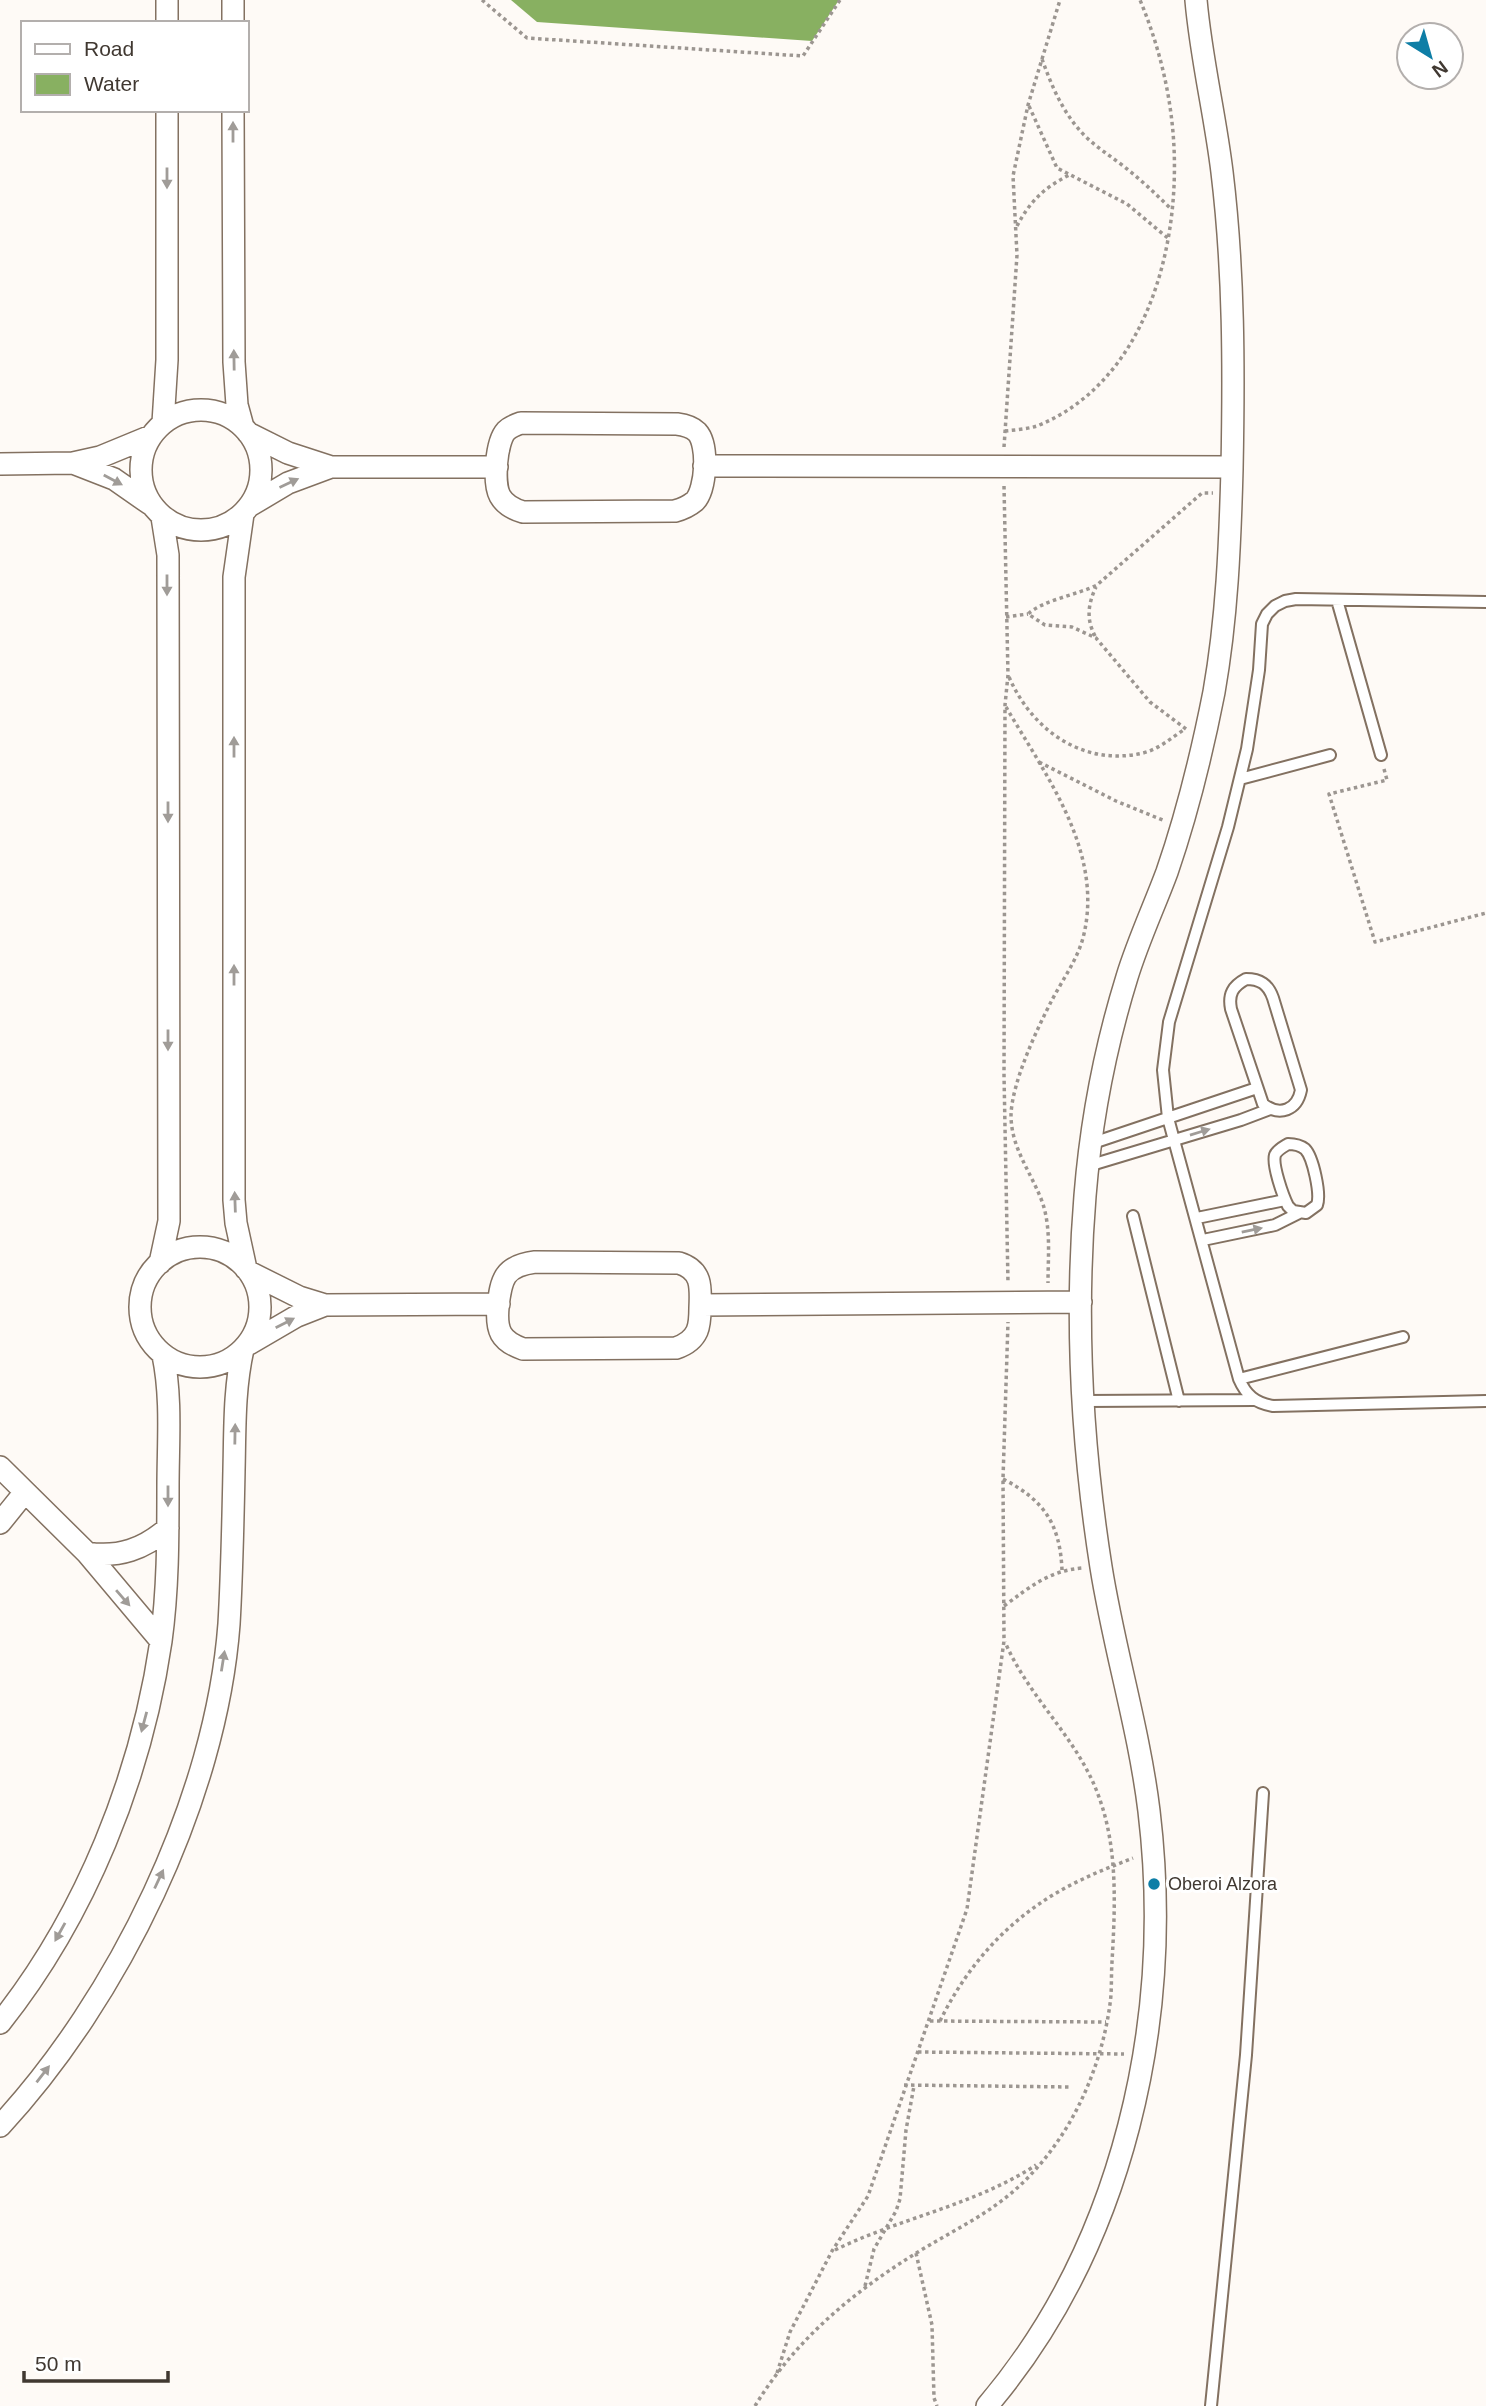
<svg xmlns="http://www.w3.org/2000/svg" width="1486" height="2406" viewBox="0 0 1486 2406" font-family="Helvetica,sans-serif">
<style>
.water{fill:#88b061}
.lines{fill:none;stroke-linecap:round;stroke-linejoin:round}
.service-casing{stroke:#837161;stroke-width:14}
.minor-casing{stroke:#837161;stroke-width:24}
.path{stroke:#9c9691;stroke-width:3.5;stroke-dasharray:3.5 3.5;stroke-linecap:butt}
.service{stroke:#fff;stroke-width:10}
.minor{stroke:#fff;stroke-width:21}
.oneway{fill:#a09c98}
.poi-dot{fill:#0e7ea6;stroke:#fff;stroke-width:2.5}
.labels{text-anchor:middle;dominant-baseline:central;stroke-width:6;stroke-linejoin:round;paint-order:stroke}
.poi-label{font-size:18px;fill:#403831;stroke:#fff;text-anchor:start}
</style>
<rect width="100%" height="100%" fill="#fefaf6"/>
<path class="water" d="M511 0H839L812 41 537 22Z"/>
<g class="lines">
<defs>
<path id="service" d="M1337 600 1381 755
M1486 602 1296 599 1285 601 1275 606 1267 614 1262 624 1259 670 1247 749 1228 827 1169 1022 1163 1070 1168 1118 1239 1379C1246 1395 1255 1403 1273 1406L1486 1401
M1240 779 1330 755
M1246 979C1260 979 1268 984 1273 998L1301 1090C1297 1110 1280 1117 1263 1104L1231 1009C1228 994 1233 986 1246 979Z
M1090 1144 1257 1088
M1288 1144C1294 1144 1300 1145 1305 1149 1313 1157 1321 1194 1317 1205L1306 1213 1293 1211 1288 1206C1283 1196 1272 1165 1275 1155 1277 1150 1283 1147 1288 1144Z
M1088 1166 1241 1120 1270 1109
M1133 1216 1179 1401
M1197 1218 1285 1200
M1203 1240 1275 1225 1299 1213
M1239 1379 1403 1337
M1085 1401 1254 1400
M1211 2406 1246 2055 1263 1793"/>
<path id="minor" d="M233 0V23
M167 23V0
M233 110 234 362 237 405 243 427
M141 470a60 60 0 1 1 120 0a60 60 0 1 1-120 0Z
M163 423 167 360V110
M521 423 677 424C685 425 692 427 697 432 709 445 706 489 695 501 689 506 683 509 675 511L523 512C513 509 505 505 500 496 493 483 496 442 506 431 510 427 515 425 521 423Z
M248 433 288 453 331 467H497
M73 463 114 479 150 504
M0 464 73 463 100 457 151 436
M704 466 1232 467
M251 505 288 483 331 467
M243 514 234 577V1200L236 1223 246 1269
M140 1307a60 60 0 1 1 120 0a60 60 0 1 1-120 0Z
M535 1262 679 1263C702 1270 701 1287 700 1308 700 1316 700 1324 697 1331 693 1340 685 1345 676 1348L523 1349C500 1341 496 1330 498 1307 501 1279 504 1266 535 1262Z
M160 1263 169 1221 168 555 162 517
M249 1272 299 1297 325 1305 499 1304
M701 1305 1081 1302
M249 1344 297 1316 325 1305
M0 1467 87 1553 161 1641
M0 1523 25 1492
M87 1553C119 1558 144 1549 168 1528
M0 2023C86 1915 141 1777 161 1641 168 1590 168 1539 168 1487 168 1443 172 1398 163 1355
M0 2126C118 1999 216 1799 229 1624 232 1573 233 1521 234 1470 235 1429 234 1389 243 1349
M987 2406C1124 2245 1174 2019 1149 1811 1139 1729 1114 1649 1101 1567 1082 1446 1075 1318 1085 1196 1091 1121 1105 1048 1127 977 1138 941 1154 907 1167 872 1187 814 1202 753 1214 692 1227 618 1230 544 1232 469 1234 370 1234 271 1222 172 1215 114 1201 58 1196 0"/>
</defs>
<use href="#service" class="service-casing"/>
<use href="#minor" class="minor-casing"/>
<path class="path" d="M482 0 527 38 803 56 840 0
M1042 59C1052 87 1063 113 1084 135 1096 147 1109 155 1122 165 1140 179 1155 193 1171 209
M1029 106 1057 168 1127 204 1169 239
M1017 226C1030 201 1044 188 1069 175
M1005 431C1015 430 1027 429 1037 426 1154 379 1186 226 1171 114 1166 75 1155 36 1140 0
M1004 447 1017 255 1013 176 1028 105 1060 0
M1004 486 1008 675 1005 705 1004 1075 1008 1283
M1006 617 1028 614
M1095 636C1086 619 1088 604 1096 587
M1009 677C1032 730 1083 767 1143 753 1159 749 1171 738 1185 729
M1006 707C1046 776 1105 853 1083 938 1077 960 1063 979 1052 1000 1037 1029 1012 1082 1011 1115 1011 1149 1032 1173 1043 1204 1051 1230 1048 1257 1048 1283
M1186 729 1150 702 1096 638 1072 627 1045 625 1028 614C1043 600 1077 595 1097 585L1202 493H1213
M1039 762 1116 801 1165 821
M1384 769 1387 780 1329 794 1375 942 1486 913
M1003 1479C1044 1500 1060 1524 1062 1570
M1004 1606C1030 1587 1048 1571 1082 1568
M930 2021 1106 2022
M940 2021C971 1958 1018 1909 1083 1879 1099 1871 1116 1865 1133 1858
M918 2052 1124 2054
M904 2085 1069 2087
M835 2250C900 2218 975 2205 1036 2165
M916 2253 932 2325 934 2398 937 2406
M865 2286 874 2249 896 2211 900 2199 906 2130 914 2086
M777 2373 790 2332 832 2251 868 2196 967 1909 1004 1641 1003 1479 1008 1322
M755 2406C795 2340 853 2292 918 2252 947 2234 977 2220 1004 2199 1063 2153 1100 2078 1110 2004 1112 1991 1111 1976 1112 1962 1115 1909 1118 1851 1100 1800 1080 1740 1030 1700 1005 1642"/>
<use href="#service" class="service"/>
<use href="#minor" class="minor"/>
</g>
<defs><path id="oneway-solid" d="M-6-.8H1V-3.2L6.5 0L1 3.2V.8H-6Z" transform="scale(1.75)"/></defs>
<g class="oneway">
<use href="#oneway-solid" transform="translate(233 132) rotate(-90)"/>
<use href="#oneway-solid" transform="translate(167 178) rotate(90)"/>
<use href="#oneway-solid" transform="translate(234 360) rotate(-91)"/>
<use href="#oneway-solid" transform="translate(113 480) rotate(28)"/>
<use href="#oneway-solid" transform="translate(289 483) rotate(-25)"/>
<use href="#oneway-solid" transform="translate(167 585) rotate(90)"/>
<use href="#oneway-solid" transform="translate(234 747) rotate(-90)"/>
<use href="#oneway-solid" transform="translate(168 812) rotate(90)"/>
<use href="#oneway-solid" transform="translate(234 975) rotate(-90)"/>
<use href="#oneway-solid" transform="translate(168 1040) rotate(90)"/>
<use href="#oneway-solid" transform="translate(1200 1132) rotate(-17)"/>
<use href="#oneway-solid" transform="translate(235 1202) rotate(-92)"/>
<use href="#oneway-solid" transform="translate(1252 1230) rotate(-12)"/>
<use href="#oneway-solid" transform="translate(285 1323) rotate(-27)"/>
<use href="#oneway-solid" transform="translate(235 1434) rotate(-89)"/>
<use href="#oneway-solid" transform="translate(168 1496) rotate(90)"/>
<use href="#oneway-solid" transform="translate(123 1598) rotate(49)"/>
<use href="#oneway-solid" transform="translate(223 1661) rotate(-81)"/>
<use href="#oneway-solid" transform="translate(144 1722) rotate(105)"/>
<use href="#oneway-solid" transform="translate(159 1879) rotate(-65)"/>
<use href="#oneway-solid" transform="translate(60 1932) rotate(119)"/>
<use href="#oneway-solid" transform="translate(43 2074) rotate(-52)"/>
</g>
<circle class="poi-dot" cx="1154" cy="1884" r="7"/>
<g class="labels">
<g class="poi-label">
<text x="1168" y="1884">Oberoi Alzora</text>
</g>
</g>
<rect x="21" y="21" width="228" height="91" fill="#ffffff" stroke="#b3afad" stroke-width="2"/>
<rect x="35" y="44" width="35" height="10" fill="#ffffff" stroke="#b3afad" stroke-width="2"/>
<text x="84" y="56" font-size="21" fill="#403831">Road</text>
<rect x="35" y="74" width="35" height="21" fill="#88b061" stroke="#b3afad" stroke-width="2"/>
<text x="84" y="91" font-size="21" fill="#403831">Water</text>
<g transform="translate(1430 56) rotate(143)"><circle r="33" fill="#ffffff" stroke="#b3afad" stroke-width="2"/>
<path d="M0-5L12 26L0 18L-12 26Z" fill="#0e7ea6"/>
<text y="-10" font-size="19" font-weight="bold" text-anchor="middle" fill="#403831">N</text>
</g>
<path d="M24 2371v10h144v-10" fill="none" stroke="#403831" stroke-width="3.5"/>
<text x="35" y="2371" font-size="21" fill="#403831" stroke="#ffffff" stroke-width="5" paint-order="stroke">50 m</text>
</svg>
